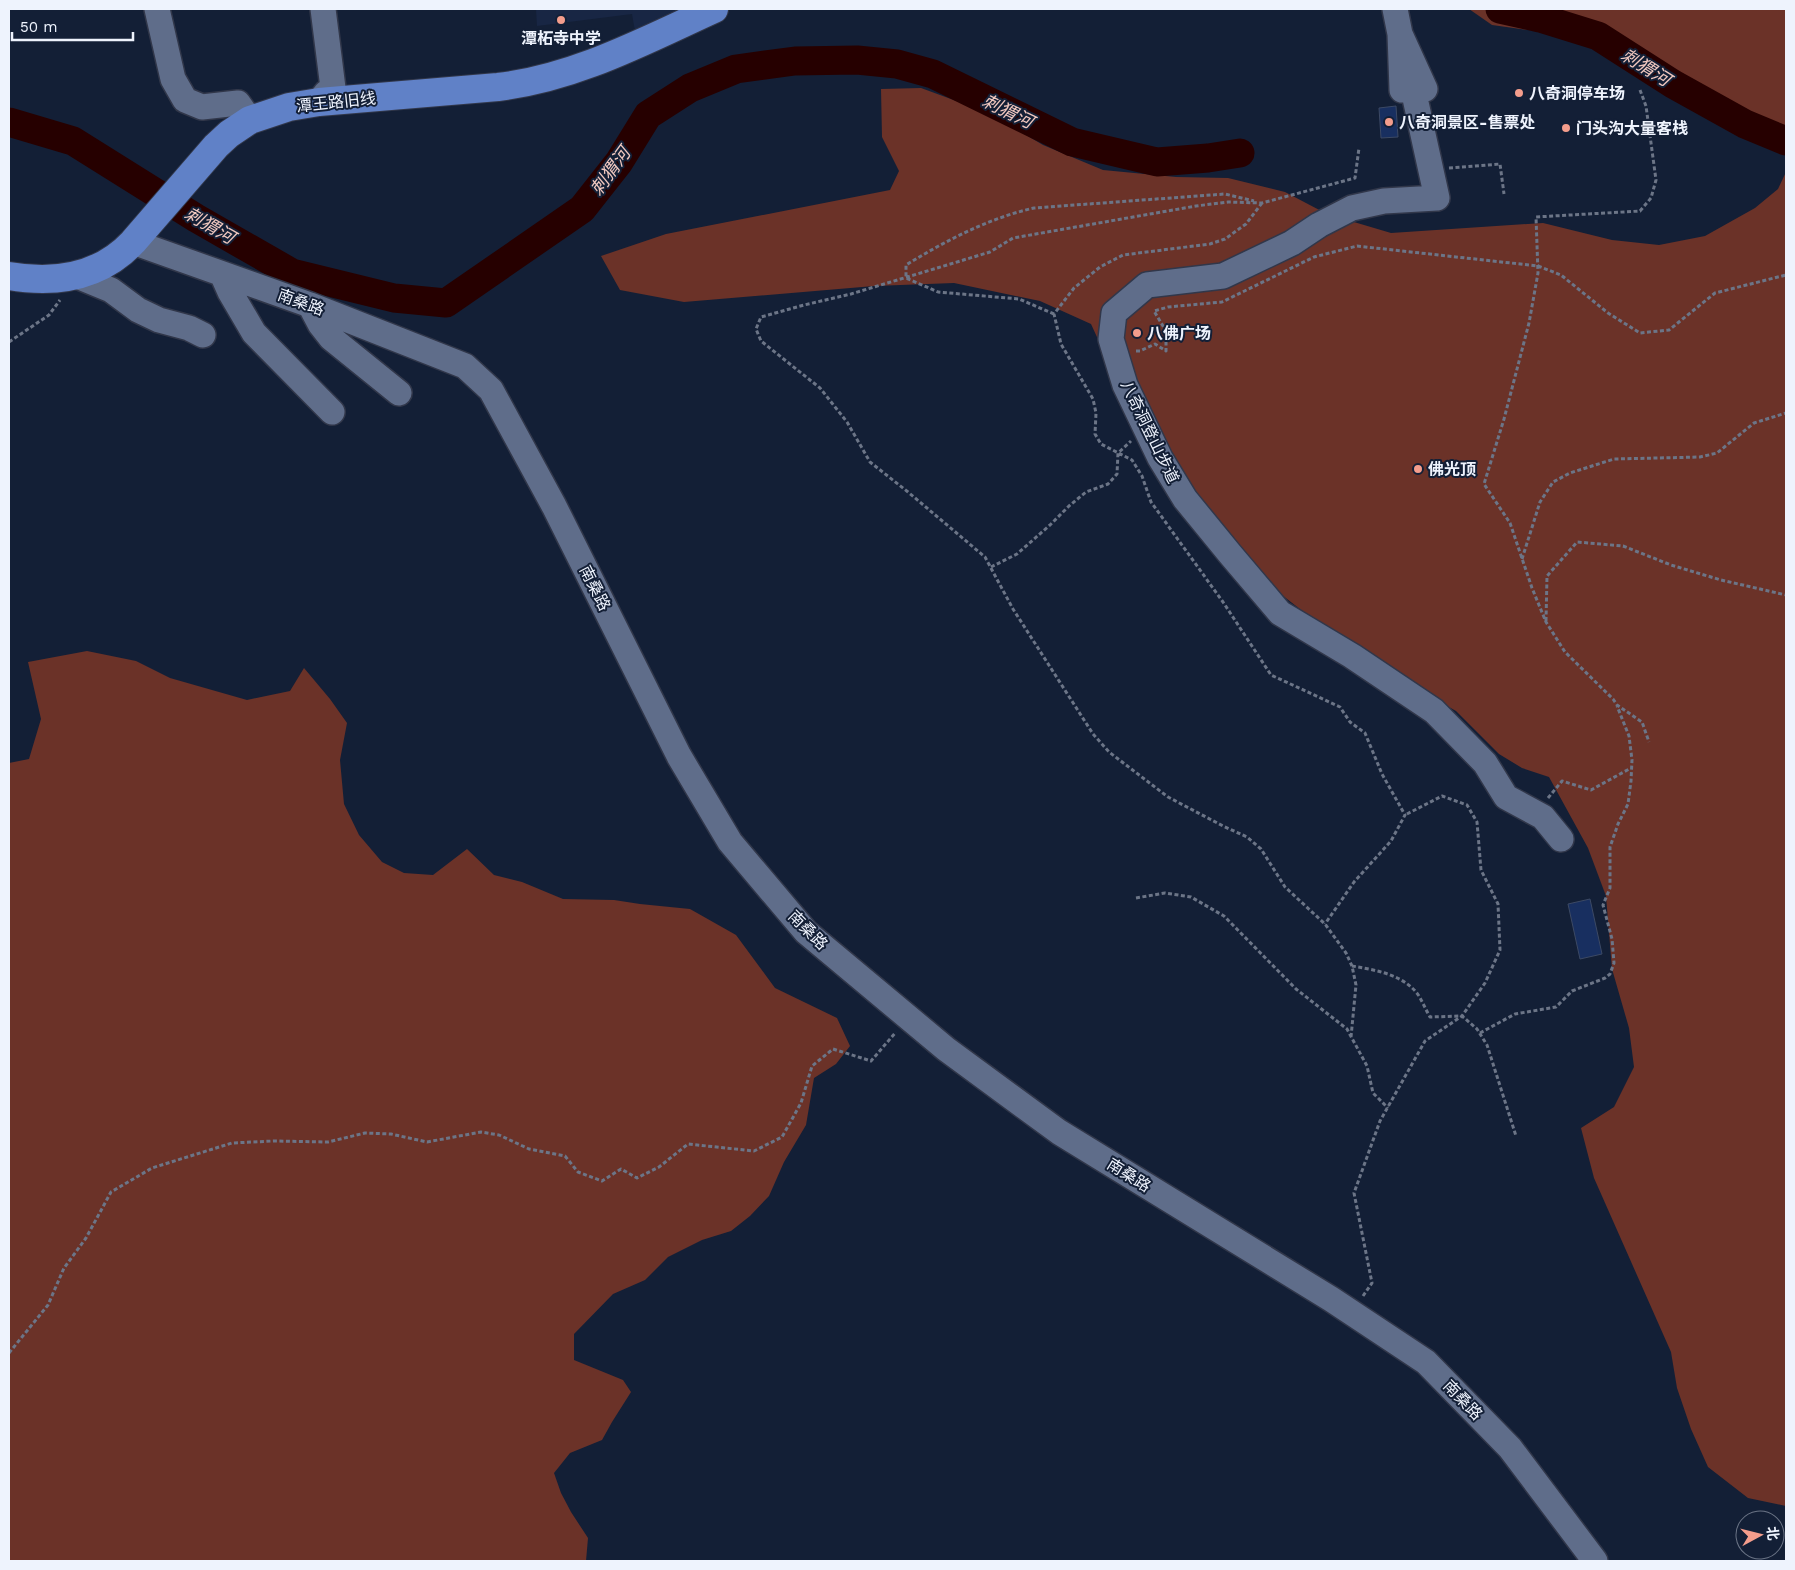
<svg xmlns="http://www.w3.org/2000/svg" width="1795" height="1570" viewBox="0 0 1795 1570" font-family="'Work Sans','Noto Sans SC',sans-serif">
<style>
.built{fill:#182644}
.green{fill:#6b3228}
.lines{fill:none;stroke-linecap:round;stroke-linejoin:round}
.river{stroke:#260000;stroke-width:29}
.building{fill:#182f60;stroke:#3c4964}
.minor-casing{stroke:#31374a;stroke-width:28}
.major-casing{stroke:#31374a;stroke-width:30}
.path{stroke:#6c7587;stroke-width:3;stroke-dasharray:4 2.5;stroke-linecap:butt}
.minor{stroke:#5f6d8a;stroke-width:25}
.major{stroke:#6081c7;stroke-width:28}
.poi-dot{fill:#f49d8c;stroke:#131f36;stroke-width:2}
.labels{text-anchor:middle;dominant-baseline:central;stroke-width:4;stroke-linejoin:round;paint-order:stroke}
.poi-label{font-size:16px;font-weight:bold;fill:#eef3fd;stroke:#131f36;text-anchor:start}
.street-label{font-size:16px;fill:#eef3fd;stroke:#131f36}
.water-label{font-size:18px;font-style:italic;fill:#f2c9c0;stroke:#131f36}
</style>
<rect width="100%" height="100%" fill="#131f36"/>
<path class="built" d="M536 9H686L635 31 632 14 537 26Z"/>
<path class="green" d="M1469 9H1786V127L1739 111 1678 76 1621 52 1558 34 1492 25Z
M921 88 989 113 1043 145 1103 170 1176 177 1228 178 1285 192 1327 214 1391 233 1543 223 1612 240 1659 245 1705 236 1755 208 1778 189 1786 172V1506L1748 1498 1708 1467 1691 1429 1677 1388 1671 1352 1594 1178 1581 1128 1614 1107 1634 1067 1629 1028 1612 969 1606 896 1588 848 1549 777 1522 768 1499 754 1456 711 1383 670 1332 634 1269 585 1210 518 1119 385 1091 324 1040 301 954 283 874 286 684 302 620 290 601 256 666 234 890 190 899 171 882 137 881 89Z
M87 651 136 661 170 678 247 700 290 691 304 668 330 699 347 723 340 760 344 804 359 835 382 862 404 873 433 875 467 849 494 875 522 882 563 899 614 900 640 904 690 909 736 935 775 988 837 1018 850 1046 836 1064 814 1078 806 1125 784 1162 769 1196 750 1216 731 1231 702 1240 668 1257 645 1280 613 1294 574 1334V1360L623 1380 631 1392 612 1422 602 1440 570 1453 554 1473 561 1493 571 1512 588 1538 586 1561H9V763L29 759 41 719 28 662Z"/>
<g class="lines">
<path class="river" d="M1500 9 1540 18 1598 36 1673 84 1745 124 1786 141
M9 122 73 141 196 218 292 273 394 298 446 303 582 209 619 162 648 115 690 88 736 69 795 61 857 60 897 64 933 74 1072 142 1157 162 1208 158 1240 153"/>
</g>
<path class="building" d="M1396 106 1398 137 1381 138 1379 108Z
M1590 899 1602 954 1580 959 1568 904Z"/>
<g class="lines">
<defs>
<path id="minor" d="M157 9 173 79 185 100 202 107 238 103 250 120
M1395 9 1400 34 1402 90 1425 89 1400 34
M1413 89 1437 198 1384 201 1352 208 1319 225 1292 243 1223 276 1147 285 1114 313 1111 339 1125 385 1160 458 1185 499 1230 554 1280 613 1352 656 1434 711 1485 763 1506 797 1543 817 1561 839
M319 102 326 93 333 88 323 9
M133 242 310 305 465 366 491 390 554 506 679 756 730 842 806 932 946 1049 1059 1132 1331 1299 1426 1362 1510 1448 1595 1561
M222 274 230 292 254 333 332 412
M77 276 111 290 138 310 159 320 189 328 203 335
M310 305 320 324 331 338 399 393"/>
<path id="major" d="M9 276C56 284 100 277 133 242L216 146 229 134 250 120 289 107 319 102 498 87C575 78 644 41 714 9"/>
</defs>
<use href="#minor" class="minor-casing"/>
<use href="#major" class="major-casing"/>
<path class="path" d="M1640 90 1646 106 1656 180 1651 198 1640 211 1536 217 1538 273 1529 323 1504 419 1484 484 1510 523 1532 588 1546 622 1565 652 1613 699 1617 705 1642 722 1649 742
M1449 168 1500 164 1504 194
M1262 203 1246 224 1225 239 1210 244 1123 255 1100 267 1074 288 1054 314 1061 344 1093 399 1096 413 1095 434 1101 444 1132 460 1142 476 1151 502 1223 602 1271 675 1340 707 1350 722 1365 733 1382 774 1405 815 1391 841 1354 882 1325 924
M1054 314 1019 299 938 292 906 278V265C945 241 989 218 1034 208L1225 194 1254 201
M9 342 49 315 60 300
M1136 351H1140L1155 344 1166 351V331L1154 311 1168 307 1222 302 1314 257 1357 246 1538 266 1561 275 1608 313 1640 333 1669 330 1715 293 1786 275
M1522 559 1540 502 1553 482 1570 473 1614 459 1700 457 1717 453 1754 423 1786 413
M991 567 1017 554 1050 525 1069 506 1086 492 1108 484 1117 474 1118 453 1131 441
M1546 621 1547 576 1577 542 1623 546 1671 565 1721 580 1786 595
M1548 798 1562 781 1591 790 1631 768
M1136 898 1165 893 1191 897 1224 916 1296 989 1347 1029 1367 1066 1373 1093 1388 1108
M1352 966C1376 970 1405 975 1419 996 1423 1003 1426 1010 1430 1017L1462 1016 1477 1029 1487 1045 1516 1136
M1480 1033 1515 1014 1556 1007 1572 991 1605 978 1610 974 1614 963 1612 939 1603 905 1610 888V847L1618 824 1628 804 1631 781 1632 760 1629 736 1617 706
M1351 1037 1356 985 1352 966 1346 953 1325 924 1285 887 1261 849 1247 837 1223 826 1168 797 1109 752 1093 734 1013 609 985 557 908 492 870 462 847 422 820 388 761 341 756 329 761 317 804 305 851 294 990 252 1013 238 1196 206 1228 202 1262 203 1355 178 1359 148
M1363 1296 1372 1283 1354 1193 1380 1121 1425 1041 1462 1016 1485 983 1500 950 1498 904 1481 870 1477 822 1467 805 1442 796 1405 815
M9 1353 48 1305 64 1268 86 1238 111 1192 152 1168 232 1143 273 1141 328 1142 365 1133 391 1134 427 1142 481 1132 499 1135 529 1149 565 1156 578 1172 602 1181 621 1169 637 1178 659 1167 688 1144 754 1151 782 1137 801 1103 812 1066 833 1049 871 1061 896 1032"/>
<use href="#minor" class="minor"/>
<use href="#major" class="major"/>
</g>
<g class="poi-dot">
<circle cx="561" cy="20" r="5"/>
<circle cx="1519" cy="93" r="5"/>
<circle cx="1389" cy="122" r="5"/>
<circle cx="1566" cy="128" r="5"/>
<circle cx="1137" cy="333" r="5"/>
<circle cx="1418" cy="469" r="5"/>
</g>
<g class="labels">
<g class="poi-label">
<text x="561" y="38" text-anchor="middle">潭柘寺中学</text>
<text x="1529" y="93">八奇洞停车场</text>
<text x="1399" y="122">八奇洞景区-售票处</text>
<text x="1576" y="128">门头沟大量客栈</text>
<text x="1147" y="333">八佛广场</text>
<text x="1428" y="469">佛光顶</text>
</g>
<g class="street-label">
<text transform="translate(336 102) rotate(-6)">潭王路旧线</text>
<text transform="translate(301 302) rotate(20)">南桑路</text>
<text transform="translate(1150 432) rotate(64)">八奇洞登山步道</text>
<text transform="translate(595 588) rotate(63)">南桑路</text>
<text transform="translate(808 930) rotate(45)">南桑路</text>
<text transform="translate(1129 1175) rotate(32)">南桑路</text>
<text transform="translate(1463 1400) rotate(46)">南桑路</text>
</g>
<g class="water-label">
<text transform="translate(1646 67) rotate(32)">刺猬河</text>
<text transform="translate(1008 111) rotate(26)">刺猬河</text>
<text transform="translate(610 171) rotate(-54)">刺猬河</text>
<text transform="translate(210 225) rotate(30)">刺猬河</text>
</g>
</g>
<rect width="1795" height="1570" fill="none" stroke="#eef3fd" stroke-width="20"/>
<g transform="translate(1760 1535) rotate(83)"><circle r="24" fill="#131f36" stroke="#6b7486"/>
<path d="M0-4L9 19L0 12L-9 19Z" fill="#f49d8c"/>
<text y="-8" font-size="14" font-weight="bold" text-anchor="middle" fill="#eef3fd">北</text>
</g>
<path d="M12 32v8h121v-8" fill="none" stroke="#eef3fd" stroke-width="2.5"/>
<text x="20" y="32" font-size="15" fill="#eef3fd" stroke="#131f36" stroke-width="4" paint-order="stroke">50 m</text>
</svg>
